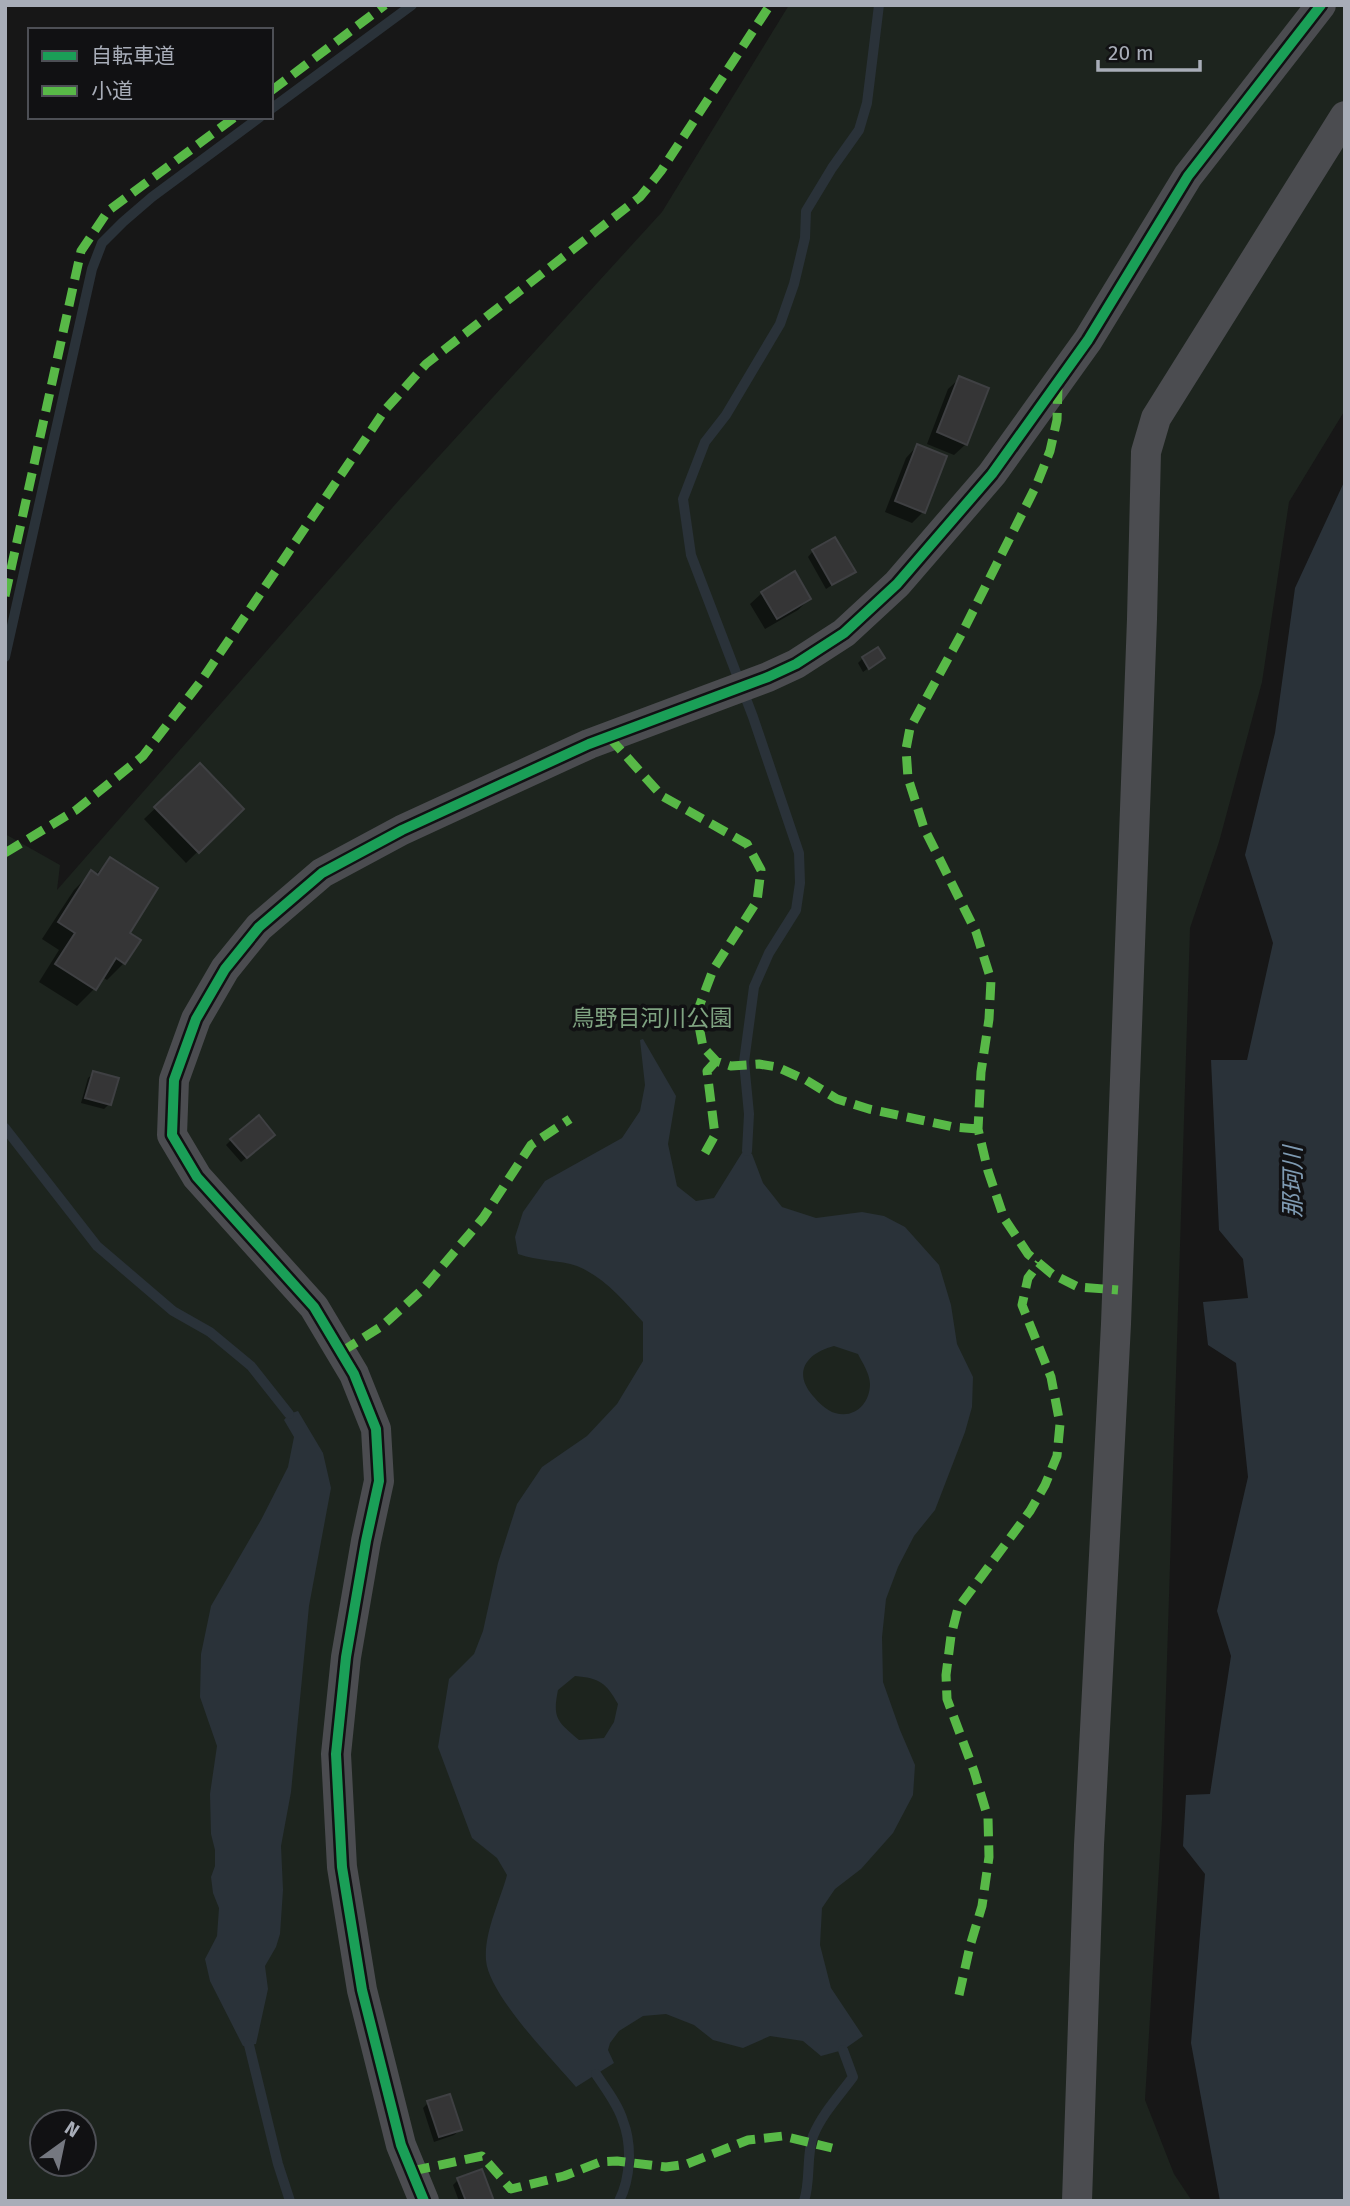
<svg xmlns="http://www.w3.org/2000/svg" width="1350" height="2206" viewBox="0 0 1350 2206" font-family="'Fira Sans','Noto Sans JP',sans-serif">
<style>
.green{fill:#1d241e;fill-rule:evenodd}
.water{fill:#2a3239;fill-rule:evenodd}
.shadow{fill:#0007}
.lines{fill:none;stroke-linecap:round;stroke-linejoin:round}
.stream{stroke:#2a3239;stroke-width:10}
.building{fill:#353536;stroke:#3f4043;stroke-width:2}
.minor{stroke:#4b4c50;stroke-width:30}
.quiet{stroke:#58b947;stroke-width:9;stroke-dasharray:18 9;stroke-linecap:butt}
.cycleway-casing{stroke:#111113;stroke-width:15}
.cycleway{stroke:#1a9f57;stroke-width:10}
.labels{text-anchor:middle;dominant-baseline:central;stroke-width:7;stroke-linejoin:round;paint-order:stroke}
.park-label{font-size:23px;fill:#7fa381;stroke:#111113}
.water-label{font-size:24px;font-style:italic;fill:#7f9bb3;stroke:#111113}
</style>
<rect width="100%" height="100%" fill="#171717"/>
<path class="green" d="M789 5H1345V410L1289 502 1262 682 1219 842 1190 928 1162 1819 1145 2100 1174 2174 1192 2201H5V834L60 865 57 890 400 499 662 212ZM42 2122H84V2164H42Z"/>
<path class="water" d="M1345 480V2201H1220L1191 2043 1205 1874 1183 1846 1186 1795 1210 1794 1231 1656 1217 1611 1248 1477 1236 1363 1208 1345 1203 1302 1248 1298 1243 1259 1219 1230 1211 1060H1247L1273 943 1245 855 1275 733 1295 588Z
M643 1039 676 1096 668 1144 677 1186 696 1201 714 1198 742 1153 747 1151 752 1154 763 1183 782 1207 816 1218 862 1212 884 1216 905 1227 939 1265 951 1305 957 1344 973 1377 972 1407 965 1432 935 1510 914 1536 898 1567 886 1599 882 1637 883 1682 900 1730 915 1765 913 1795 893 1833 861 1869 835 1889 822 1908 820 1945 831 1988 863 2036 843 2050 821 2056 803 2041 770 2036 743 2048 713 2040 694 2025 666 2014 643 2016 619 2031 610 2043 608 2050 614 2063 576 2087C553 2060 488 1994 486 1960 484 1932 500 1901 507 1875L497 1858 472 1838 438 1747 449 1679 474 1654 483 1631 498 1563 517 1504 542 1467 587 1436 617 1404 643 1361V1322C624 1301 604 1277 577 1266 560 1260 537 1261 518 1254L515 1237 523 1212 545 1181 622 1138 640 1111 645 1085 640 1040ZM834 1346 858 1354C862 1362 870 1374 870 1384 870 1403 855 1419 835 1413 827 1411 818 1402 813 1396 792 1372 807 1353 834 1346ZM575 1676C600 1678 606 1683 618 1704L614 1722 604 1738 579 1740C558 1722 552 1719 558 1690Z
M298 1411 323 1453 331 1488 309 1606 291 1792 281 1846 283 1890 280 1934 276 1947 265 1966 268 1989 256 2044 243 2046 210 1981 205 1959 217 1936 219 1908 213 1893 211 1877 215 1866V1850L211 1834 210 1794 217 1746 200 1697 201 1654 211 1606 261 1520 288 1467 294 1437 284 1420 289 1414Z"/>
<path class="shadow" d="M960 378 966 444 954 455 927 444 948 389Z
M917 446 923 512 912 523 885 512 906 458Z
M813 551 853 571 826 589 808 557Z
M795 574 809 599 798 610 765 629 750 604 762 593Z
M863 658H883L863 672 858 663Z
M200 766 241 809 186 863 144 819Z
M110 860 127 934 124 963 107 980 102 977 94 989 77 1006 39 982 59 950 42 939 74 890 91 873 95 875Z
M94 1073 109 1104 104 1109 81 1103 88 1078Z
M231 1140H268L241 1162 226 1145Z
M428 2103 460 2130 454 2135 434 2142 423 2108Z
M458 2180 492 2201H459L453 2185Z"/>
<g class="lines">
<path class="stream" d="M271 109 412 5
M5 657 92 269 102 243 123 222 152 197 260 117
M5 1128 97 1246 173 1311 210 1332 251 1366 289 1414
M747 1151 749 1114 744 1062 754 987 769 953 796 910 800 883 799 853 753 717 691 555 683 499 705 442 726 415 780 324 794 284 805 238 806 211 832 168 859 130 867 103 879 5
M249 2045 278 2164 290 2201
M596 2074C605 2088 618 2104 623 2121 632 2144 631 2178 619 2201
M804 2201C811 2180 806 2156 813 2136 822 2114 839 2096 853 2077L843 2050"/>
</g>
<path class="building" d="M959 376 989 388 967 445 937 432Z
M917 444 947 456 925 513 895 501Z
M835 537 856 572 832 585 812 550Z
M795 571 811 599 777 619 761 592Z
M878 647 885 658 869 669 862 657Z
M200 763 244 809 199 853 154 807Z
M110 857 158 888 130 933 141 940 125 964 116 958 96 990 55 964 75 933 58 922 91 870 98 875Z
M93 1071 119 1078 111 1105 85 1098Z
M259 1115 275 1135 247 1158 230 1139Z
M450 2094 462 2130 439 2137 427 2101Z
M482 2169 494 2201H466L457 2178Z"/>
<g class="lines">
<path class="minor" d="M424 2201 401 2145 362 1990 342 1867 336 1754 346 1657 366 1541 379 1481 376 1429 354 1374 314 1307 197 1177 172 1135 174 1080 196 1019 225 969 259 927 322 873 402 830 589 744 768 677 796 664 844 633 897 584 992 474 1088 340 1188 176 1321 5
M1077 2201 1089 1845 1116 1324 1142 619 1146 452 1156 418 1345 116"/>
<path class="quiet" d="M271 91 385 5
M1058 386 1057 420 1050 451 1036 486 962 633 910 728 906 749 908 778 924 828 976 932 991 980 989 1019 981 1072 978 1129 988 1171 1004 1218 1028 1254 1052 1274 1078 1287 1118 1290
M5 596 81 251 108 211 235 117
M609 737 662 796 747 844 761 870 757 901 713 970 699 1007V1026L703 1047 716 1061 731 1066 759 1064 777 1067 806 1080 837 1099 869 1109 954 1127 978 1129
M5 853 76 810 143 756 201 681 385 410 426 364 640 197 661 171 770 5
M705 1153 715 1135 707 1071 716 1061
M341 1352 382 1326 423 1289 483 1218 531 1145 570 1119
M959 1995 970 1946 982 1906 989 1857 988 1818 974 1771 947 1699 946 1675 951 1636 958 1608 1030 1511 1045 1485 1057 1456 1060 1424 1051 1377 1022 1305 1028 1278 1039 1263
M412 2171 482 2156 511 2189 564 2176 600 2162 617 2161 666 2167 687 2164 748 2140 783 2136 832 2148"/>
<defs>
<path id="cycleway" d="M424 2201 401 2145 362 1990 342 1867 336 1754 346 1657 366 1541 379 1481 376 1429 354 1374 314 1307 197 1177 172 1135 174 1080 196 1019 225 969 259 927 322 873 402 830 589 744 768 677 796 664 844 633 897 584 992 474 1088 340 1188 176 1321 5"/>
</defs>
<use href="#cycleway" class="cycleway-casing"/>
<use href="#cycleway" class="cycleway"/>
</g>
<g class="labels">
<g class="park-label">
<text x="652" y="1018">鳥野目河川公園</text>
</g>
<g class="water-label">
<text transform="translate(1293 1182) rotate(-90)">那珂川</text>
</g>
</g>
<rect width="1350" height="2206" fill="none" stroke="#a8adb8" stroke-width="14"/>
<rect x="28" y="28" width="245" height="91" fill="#111113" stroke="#4d4f55" stroke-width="2"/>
<rect x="42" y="51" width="35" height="10" fill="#1a9f57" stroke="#4d4f55" stroke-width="2"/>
<text x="91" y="63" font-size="21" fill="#a8adb8">自転車道</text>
<rect x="42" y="86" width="35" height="10" fill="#58b947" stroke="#4d4f55" stroke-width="2"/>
<text x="91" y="98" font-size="21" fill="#a8adb8">小道</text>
<g transform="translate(63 2143) rotate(33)"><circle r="33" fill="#111113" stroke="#4d4f55" stroke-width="2"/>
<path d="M0-5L12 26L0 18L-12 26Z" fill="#757880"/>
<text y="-10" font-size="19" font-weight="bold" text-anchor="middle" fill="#a8adb8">N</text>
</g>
<path d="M1098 60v10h102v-10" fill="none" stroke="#a8adb8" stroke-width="3.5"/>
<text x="1108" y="60" font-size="21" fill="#a8adb8" stroke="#111113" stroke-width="5" paint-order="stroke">20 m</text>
</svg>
